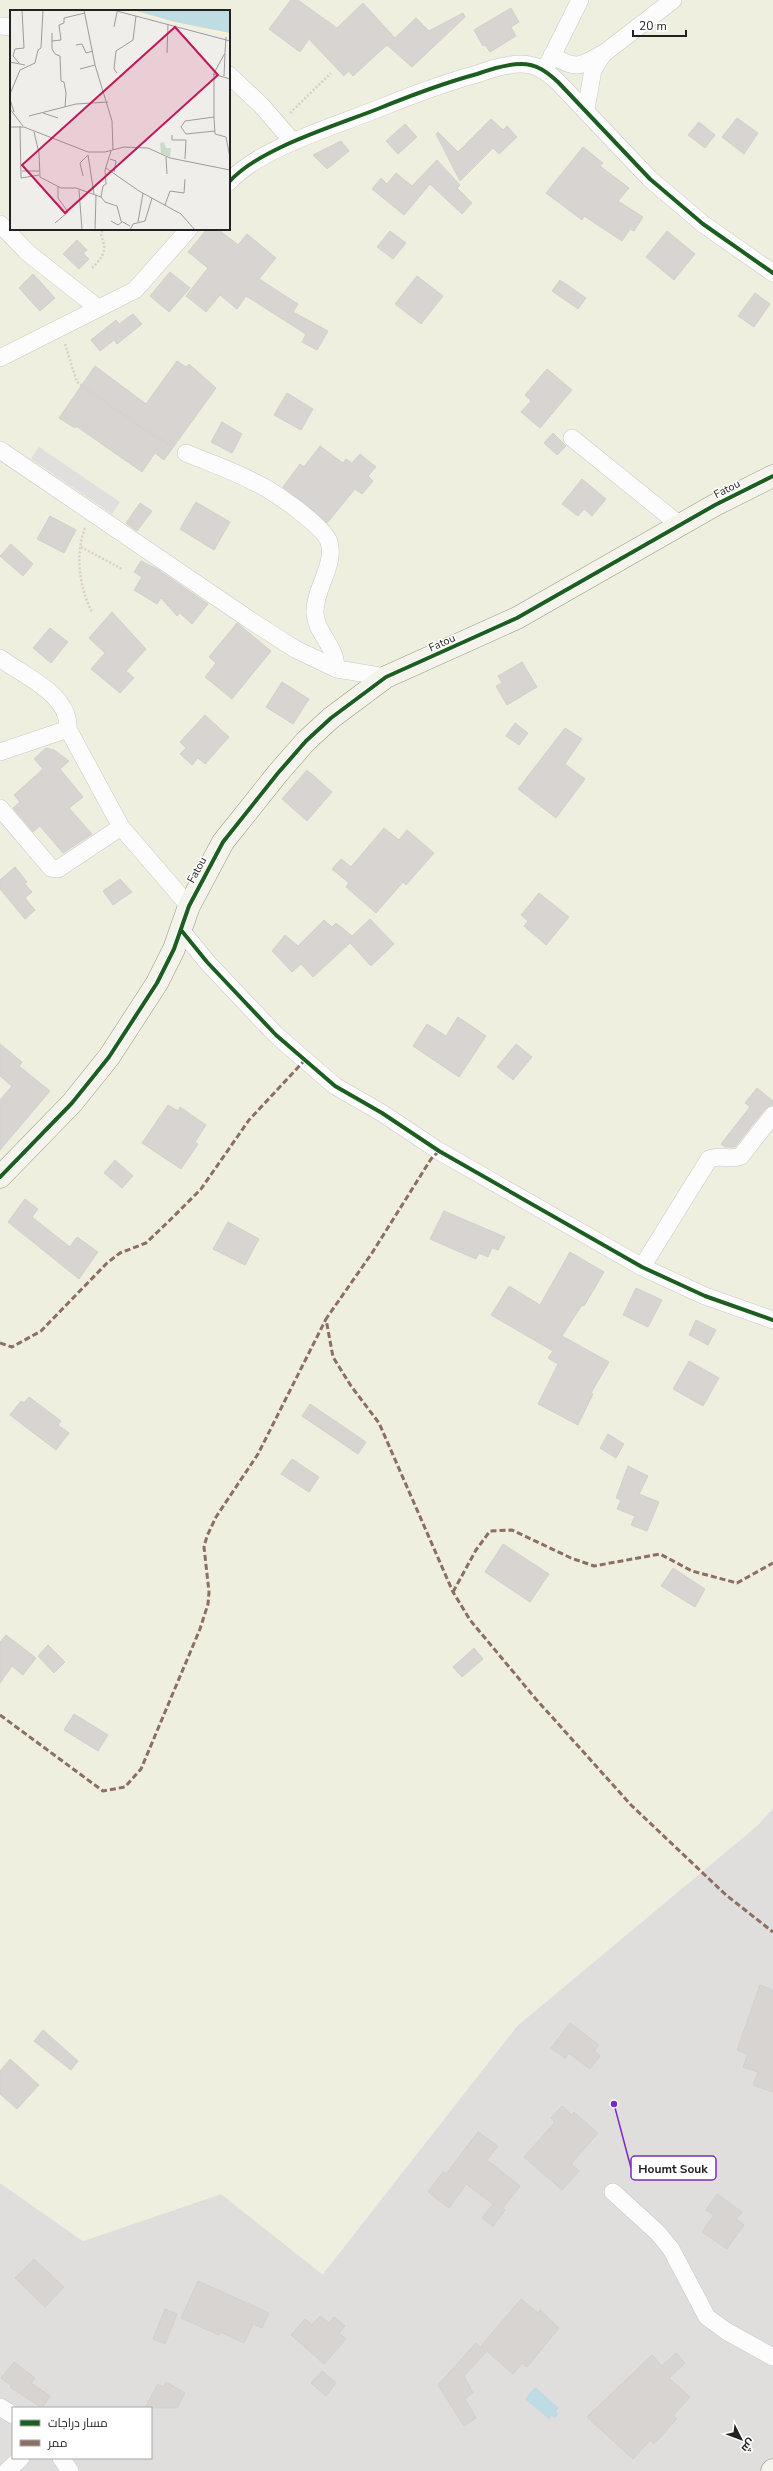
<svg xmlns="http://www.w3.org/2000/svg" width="773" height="2471" viewBox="0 0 773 2471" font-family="'Nunito Sans',Cairo,sans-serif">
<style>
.residential{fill:#dfdedc;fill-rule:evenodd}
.farmland{fill:#efefdf;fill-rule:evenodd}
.parking{fill:#e0dfde}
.water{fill:#bfdbe3}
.building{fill:#d7d4d2;stroke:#d3d0cc}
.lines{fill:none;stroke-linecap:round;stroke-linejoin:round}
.street-casing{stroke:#c9c8c7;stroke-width:18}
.secondary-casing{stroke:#999a82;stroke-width:23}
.path{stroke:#dccecd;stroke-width:2.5;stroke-dasharray:2 2;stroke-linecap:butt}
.street{stroke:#fdfcfc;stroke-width:17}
.secondary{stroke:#f4f4ed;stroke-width:22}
.quiet{stroke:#8d6e63;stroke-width:3;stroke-dasharray:6 3;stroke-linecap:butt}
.cycleway-casing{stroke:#fff;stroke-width:6}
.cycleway{stroke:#1b5e20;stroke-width:4}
.labels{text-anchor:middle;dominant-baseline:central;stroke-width:3;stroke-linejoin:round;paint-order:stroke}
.street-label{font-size:11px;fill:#222;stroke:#fff}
.inset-road{fill:none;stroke:#9e9c9b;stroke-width:1}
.view{fill:#c2185b;fill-opacity:0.15;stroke:#c2185b;stroke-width:2}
.inset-edge{fill:none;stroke:#222;stroke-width:2}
.leader{fill:none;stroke:#7b2cbf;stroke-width:1.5}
.callout-dot{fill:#7b2cbf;stroke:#fff;stroke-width:1.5}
.callout{fill:#fff;stroke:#7b2cbf;stroke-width:1.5}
.callout-label{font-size:12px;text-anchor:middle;font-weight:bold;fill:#222}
</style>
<rect width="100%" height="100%" fill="#f0eeeb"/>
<path class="residential" d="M773 1808V2471H0V2183L83 2241 221 2194 323 2274 517 2026 758 1825ZM13 2408H151V2458H13Z"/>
<path class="farmland" d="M0 0H773V1808L758 1825 517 2026 322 2274 221 2194 83 2241 0 2183ZM11 11H229V229H11Z"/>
<path class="parking" d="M39 447 120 502 112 514 31 459Z"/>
<path class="water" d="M535 2387 559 2408 556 2411 558 2414 556 2418 551 2416 549 2419 525 2399Z"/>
<path class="building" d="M291 0H298L337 28 363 3 395 38 416 18 429 31 463 13 465 17 412 67 387 45 353 76 349 71 344 76 309 39 300 52 269 29Z
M511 8 519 22 511 27 516 36 490 52 485 45 483 46 474 30Z
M737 118 758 133 744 154 722 137Z
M491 119 503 130 507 126 517 137 499 154 493 148 460 181 436 134 438 132 458 152Z
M699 122 715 135 705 148 688 135Z
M405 124 417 137 398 154 386 141Z
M341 141 349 151 327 169 313 155Z
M583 147 603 163 600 166 629 188 618 201 643 217 634 231 630 229 622 241 584 216 582 220 546 193Z
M437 160 460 185 457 188 472 203 462 214 430 184 404 215 372 189 381 178 387 184 396 173 412 186Z
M207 229H218L238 245 247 234 276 258 259 279 298 304 293 312 328 331 317 350 302 342 306 334 246 296 237 309 220 295 206 312 186 296 208 268 188 252Z
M390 231 406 243 393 259 377 247Z
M667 231 695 254 674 280 646 257Z
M77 240 87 250 83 253 89 259 79 269 63 254Z
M170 272 190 288 169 312 150 296Z
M33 274 55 298 40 311 19 288Z
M417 276 443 296 421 324 395 304Z
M560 280 586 298 578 309 552 291Z
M755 293 770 304 754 327 738 316Z
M133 314 142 324 117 344 114 340 100 351 91 340 116 320 119 324Z
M177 361 186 367 189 364 216 388 164 460 155 453 142 472 76 426 75 428 59 418 95 366 146 404Z
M547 369 572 390 540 428 521 412 531 401 525 395Z
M287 393 313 409 301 430 274 415Z
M222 422 242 434 232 453 211 442Z
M553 433 566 446 557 455 544 443Z
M320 446 343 463 346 459 352 463 360 454 376 467 368 476 373 481 362 494 355 489 327 523 283 487 300 464 304 467Z
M582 479 606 499 592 516 584 509 578 516 562 504Z
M196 502 230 522 214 550 180 529Z
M140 503 152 511 137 531 126 523Z
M50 516 76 530 64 553 37 539Z
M11 544 33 564 23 576 0 556Z
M141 561 157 569 208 604 192 624 180 613 177 616 161 598 157 604 134 590 142 577 134 572Z
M112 612 146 649 126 671 134 678 120 693 91 669 105 653 89 638Z
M237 623 271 651 232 699 205 677 216 663 209 657Z
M50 628 68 642 51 663 33 648Z
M522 662 537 687 507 705 496 686 502 683 498 676Z
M282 682 309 699 293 724 266 707Z
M205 715 229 737 205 764 198 758 192 765 180 754 186 748 180 742Z
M515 723 528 733 519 745 506 736Z
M565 728 582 739 565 764 585 779 556 818 518 789Z
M46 748 54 750 69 761 60 769 83 797 69 808 92 834 63 853 40 826 33 832 13 808 20 802 14 795 43 769 34 759Z
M307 770 332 792 307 821 282 799Z
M384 828 399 840 407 830 434 853 406 885 403 882 376 913 346 887 349 883 332 869 341 859 351 867Z
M15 867 27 882 24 883 32 892 25 898 35 910 25 919 0 889V880Z
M120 879 132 892 113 905 103 891Z
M539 893 569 917 546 945 524 926 528 921 521 915Z
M370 919 394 944 371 966 350 943 313 977 301 964 292 972 272 951 285 935 298 946 324 920 332 927 336 923 352 936Z
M458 1017 486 1036 459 1077 413 1046 427 1024 446 1036Z
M0 1044 22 1062 19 1066 50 1091 0 1150V1100L12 1086 0 1076Z
M516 1044 532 1057 513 1080 497 1067Z
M757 1088 773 1101V1105L765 1109 735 1147H725L721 1144 750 1107 745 1103Z
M168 1105 178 1111 180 1107 206 1125 195 1142 198 1144 181 1169 142 1143Z
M115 1160 133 1176 122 1188 104 1173Z
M25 1199 38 1209 32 1217 70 1247 77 1237 98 1252 79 1279 8 1222Z
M444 1211 505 1237 498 1250 492 1248 488 1257 479 1253 476 1259 430 1239Z
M228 1222 259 1239 245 1265 213 1249Z
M570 1252 604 1272 584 1306 582 1305 562 1336 609 1362 591 1393 593 1394 578 1425 538 1404 558 1364 548 1358 553 1351 491 1315 509 1286 540 1305Z
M636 1288 662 1300 648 1327 623 1315Z
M696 1320 716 1330 708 1345 689 1335Z
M689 1361 719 1378 703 1406 673 1389Z
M29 1397 61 1421 58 1425 69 1433 56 1450 10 1415 21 1401 24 1403Z
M310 1404 366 1442 358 1454 302 1416Z
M608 1434 624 1444 616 1458 600 1448Z
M292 1459 319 1477 309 1492 281 1474Z
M628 1466 648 1476 639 1494 659 1502 647 1531 631 1525 635 1516 617 1509 621 1500 616 1498Z
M503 1544 549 1574 530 1602 485 1572Z
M673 1568 705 1589 695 1607 661 1586Z
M6 1635 36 1658 23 1675 12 1666 0 1683V1642Z
M48 1645 65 1662 54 1673 38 1656Z
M474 1648 483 1659 462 1677 453 1667Z
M74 1714 108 1735 98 1751 64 1730Z
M760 1985 773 1990V2092L753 2085 758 2072 743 2067 748 2054 737 2050Z
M570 2023 599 2045 594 2051 600 2056 590 2069 569 2053 565 2058 551 2048Z
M43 2030 78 2061 71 2070 34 2041Z
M10 2059 39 2085 17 2109 0 2094V2071Z
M562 2106 572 2115 574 2112 598 2133 571 2164 579 2171 562 2190 524 2157 555 2122 551 2118Z
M478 2132 498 2146 487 2160 520 2186 503 2208 505 2210 493 2226 482 2218 493 2204 466 2184 449 2208 428 2192 443 2172 446 2174Z
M717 2194 742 2212 736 2219 744 2225 727 2249 702 2232 714 2215 706 2210Z
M34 2259 64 2287 45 2307 15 2278Z
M198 2281 269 2313 262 2328 253 2324 244 2343 220 2332 219 2335 181 2318Z
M521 2299 538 2313 540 2310 559 2328 527 2367 522 2363 513 2374 481 2346Z
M165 2309 177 2314 165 2344 153 2339Z
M320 2316 329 2323 334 2317 345 2326 339 2333 346 2339 324 2364 291 2335 305 2319 312 2325Z
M476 2343 486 2352 464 2376 473 2393 465 2399 476 2418 464 2426 438 2385Z
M676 2353 685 2363 669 2378 690 2397 673 2416 677 2419 654 2444 650 2440 633 2459 587 2417 652 2355 662 2366Z
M14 2362 35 2378 31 2383 50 2396 42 2408 10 2387 12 2386 1 2378Z
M322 2371 336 2383 326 2396 311 2383Z
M166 2382 185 2393 177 2408H145L158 2384 163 2387Z"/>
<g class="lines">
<defs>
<path id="street" d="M0 26 11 27
M552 55C575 70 580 67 602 54
M545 70 580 0
M229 75 261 105 293 142
M586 109 593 70 603 54 673 0
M229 182C259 148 338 125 380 108 412 95 444 83 477 74 491 69 507 64 521 64 537 64 547 72 558 82L650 179 703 224 773 273
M0 224 28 253 98 308
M0 358 135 290 189 229
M572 438 681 526
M0 450 250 620 295 649 337 669
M186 453C210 463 234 471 256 483 272 490 324 526 329 542 336 565 314 589 315 613 316 629 326 637 332 651 335 656 335 663 337 669L386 677
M0 658C25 677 70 694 68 729L121 827 189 906
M0 752 68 729
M0 808 51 868 58 869 121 827
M181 930 207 962 276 1035 335 1086 382 1113 439 1151 642 1267 705 1296 773 1320
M642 1267 709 1159C720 1154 730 1161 741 1156L773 1115
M613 2192 658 2233 671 2249 707 2317 726 2331 773 2357
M0 2407 13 2415
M61 2458 70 2471
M7 2471 21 2458"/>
<path id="secondary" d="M0 1177 72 1103 109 1057 157 983 174 949 189 906 223 842 278 773 306 741 331 718 386 677 517 618 715 505 773 476
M772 2471 773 2470"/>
</defs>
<use href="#street" class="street-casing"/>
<use href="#secondary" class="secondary-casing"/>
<path class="path" d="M290 113 331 73
M92 268C116 245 96 241 103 229
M65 344 77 382 148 432 171 445
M85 528C75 554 79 587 92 612
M81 547 122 569"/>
<use href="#street" class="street"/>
<use href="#secondary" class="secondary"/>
<path class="quiet" d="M439 1151 431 1159 372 1253 326 1319 333 1357 351 1386 379 1423 453 1592 470 1620 535 1698 631 1805 726 1895 773 1932
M0 1343 12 1347 41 1331 107 1263 120 1253 146 1243 169 1221 201 1189 249 1120 304 1061
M453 1592 476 1550 490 1531 512 1530 571 1558 594 1566 660 1554 692 1571 737 1583 773 1563
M0 1715 103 1791 125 1787 141 1769 200 1629 208 1604 209 1592 204 1547 207 1536 216 1517 258 1454 326 1319"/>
<defs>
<path id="cycleway" d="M229 182C259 148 338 125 380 108 412 95 444 83 477 74 491 69 507 64 521 64 537 64 547 72 558 82L650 179 703 224 773 273
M181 930 207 962 276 1035 335 1086 382 1113 439 1151 642 1267 705 1296 773 1320
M0 1177 72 1103 109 1057 157 983 174 949 189 906 223 842 278 773 306 741 331 718 386 677 517 618 715 505 773 476"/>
</defs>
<use href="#cycleway" class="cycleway-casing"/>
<use href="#cycleway" class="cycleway"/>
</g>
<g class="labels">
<g class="street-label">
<text transform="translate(727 489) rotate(-27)">Fatou</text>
<text transform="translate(442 643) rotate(-24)">Fatou</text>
<text transform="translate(197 870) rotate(-61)">Fatou</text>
</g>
</g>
<g transform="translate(10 10)">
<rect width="220" height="220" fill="#f0eeeb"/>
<path d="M113 0 134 2 183 16 220 23V27Z" fill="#f8f0d0"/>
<path d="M154 132 156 138H161L160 147 151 143 150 133Z" fill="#cadbca"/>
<path d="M123 0H220V23L165 12Z" fill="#bfdbe3"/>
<path class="inset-road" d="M74 0 85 55 102 111 103 140M103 0 220 31M104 17 107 2M42 23V39L45 44 50 46 51 71 54 72 56 83 55 97M216 27 215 43 204 63V107L205 124 216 127 220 148M42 31 51 30 49 15 54 13V8L75 3M66 35 72 34 76 43 83 41M157 43 158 14M0 52 15 55M9 53 3 46 5 39 14 38 12 0M70 59 85 55M107 63 104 59 106 41 123 30 126 6M203 64 220 69M214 66 215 44M0 84 10 60 25 53 28 40 31 38 33 0M0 89 4 102M0 99 13 116M33 103 48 108M19 106 66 94 98 92M204 107 175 111 171 117 176 124 205 121M10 116 11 168 29 165M0 117H14L78 142H95L114 137 138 138 160 148 220 160M24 122 29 143 30 167 51 178H66L91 187 95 192 107 196 111 211 120 216M162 125V130H176L175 149M78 145 84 184M156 147 157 164M100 149 106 151 104 162M96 158 129 181 171 204 185 220M12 161H29M73 166 70 153 78 145M69 180 72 220M91 187 93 176 96 174 95 160 101 141M155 195 160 181 174 183 175 169M101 211 108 215 112 212M128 212 133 183M45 213 58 202 48 188V177M85 220 86 185M120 220 123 214 135 211 142 188"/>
<path class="view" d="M165 17 208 65 55 203 12 155Z"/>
<rect width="220" height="220" class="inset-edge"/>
</g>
<path class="leader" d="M614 2104L631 2168"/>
<circle class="callout-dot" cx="614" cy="2104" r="4"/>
<rect class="callout" x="631" y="2156" width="85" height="24" rx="4"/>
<g class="callout-label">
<text x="673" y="2173">Houmt Souk</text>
</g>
<rect x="12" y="2407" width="140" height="52" fill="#ffffff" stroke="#a7a7a7"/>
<rect x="20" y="2420" width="20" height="6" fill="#1b5e20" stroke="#a7a7a7"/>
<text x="48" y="2427" font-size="12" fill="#222222">مسار دراجات</text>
<rect x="20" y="2440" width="20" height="6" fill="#8d6e63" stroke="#a7a7a7"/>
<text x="48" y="2447" font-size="12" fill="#222222">ممر</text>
<g transform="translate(741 2439) rotate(132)" stroke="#ffffff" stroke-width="3" paint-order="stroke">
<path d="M0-3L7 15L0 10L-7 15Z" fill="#222222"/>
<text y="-6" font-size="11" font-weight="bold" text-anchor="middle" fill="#222222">ش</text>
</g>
<path d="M633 30v6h53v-6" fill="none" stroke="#222222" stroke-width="2"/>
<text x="639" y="30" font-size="12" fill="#222222" stroke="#ffffff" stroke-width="3" paint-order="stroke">20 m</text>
</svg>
